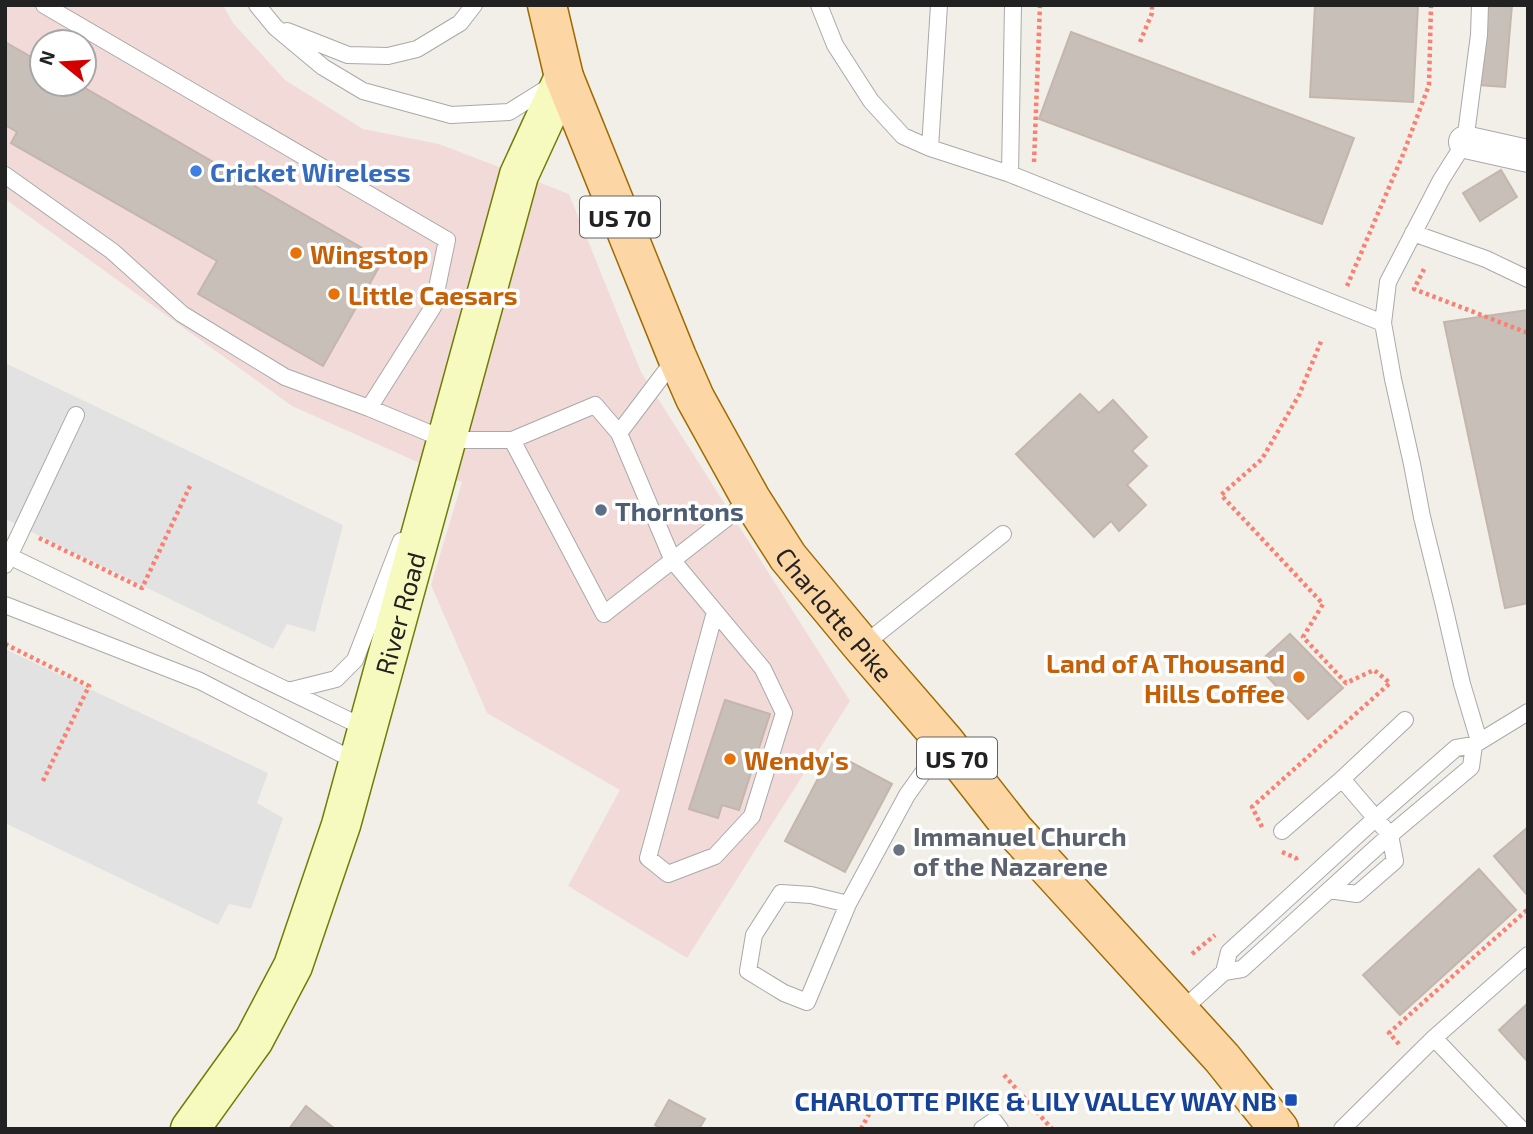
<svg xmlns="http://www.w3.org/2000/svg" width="1533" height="1134" viewBox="0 0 1533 1134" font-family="'Exo 2',sans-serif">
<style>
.commercial{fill:#f2dad9;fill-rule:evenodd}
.parking{fill:#e2e2e2}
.building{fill:#c7bfb8;stroke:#c4b6ab;stroke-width:2}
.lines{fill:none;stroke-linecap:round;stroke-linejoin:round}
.lane-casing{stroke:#a9a9a9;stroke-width:18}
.street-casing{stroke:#a9a9a9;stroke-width:34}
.secondary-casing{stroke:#707d05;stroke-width:41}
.primary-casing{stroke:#a06b00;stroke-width:41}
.path{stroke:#fa8072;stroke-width:4.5;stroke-dasharray:3.5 3.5;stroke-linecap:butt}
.lane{stroke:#fff;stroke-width:16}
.street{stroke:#fff;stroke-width:32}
.secondary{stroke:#f7fabf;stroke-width:38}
.primary{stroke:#fcd6a4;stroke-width:38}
.shop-dot{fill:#3f7fe0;stroke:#fff;stroke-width:2.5}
.food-dot{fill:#e8710a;stroke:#fff;stroke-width:2.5}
.service-dot{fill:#5c6f8a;stroke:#fff;stroke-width:2.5}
.worship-dot{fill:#6b7280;stroke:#fff;stroke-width:2.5}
.transit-dot{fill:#1a4fb4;stroke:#fff;stroke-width:2.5}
.labels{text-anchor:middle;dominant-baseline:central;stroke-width:7;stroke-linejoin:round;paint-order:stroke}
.shield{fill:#fff;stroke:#646464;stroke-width:2}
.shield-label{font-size:24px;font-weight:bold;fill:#222}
.shop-label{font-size:26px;font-weight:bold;fill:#366cbe;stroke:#fff;text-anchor:start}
.food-label{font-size:26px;font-weight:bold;fill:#c56008;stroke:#fff;text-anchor:start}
.service-label{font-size:26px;font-weight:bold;fill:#4e5e75;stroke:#fff;text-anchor:start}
.street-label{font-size:26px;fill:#222;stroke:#fff}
.worship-label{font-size:26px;font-weight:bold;fill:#5b616d;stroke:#fff;text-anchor:start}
.transit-label{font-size:26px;font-weight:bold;fill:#164399;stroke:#fff;text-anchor:end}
</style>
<rect width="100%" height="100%" fill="#f2efe9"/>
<path class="commercial" d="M5 5H223L233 23 285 80 363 129 439 144 569 194 641 372 850 701 687 958 568 886 620 790 487 713 431 585 462 482 292 406 5 199ZM42 42H84V84H42Z"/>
<path class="parking" d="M5 363 343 525 315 632 287 624 273 649 5 519Z
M5 649 268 773 257 803 283 818 251 909 229 904 218 925 5 823Z"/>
<path class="building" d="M1315 5H1418L1413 102 1310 97Z
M1486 5H1512L1505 87 1478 85Z
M1071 32 1354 138 1322 224 1039 119Z
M5 42 42 63V84H78L383 260 323 366 198 294 217 261 11 143 17 132 5 125Z
M1501 170 1517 197 1480 221 1463 193Z
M1528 310V603L1505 608 1444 322Z
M1080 394 1099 413 1113 400 1147 437 1132 451 1147 466 1127 485 1146 505 1119 531 1111 521 1094 537 1016 454Z
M1290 634 1343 688 1308 719 1256 665Z
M725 700 770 714 739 810 722 805 718 818 689 809Z
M832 752 892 784 845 872 785 841Z
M1528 827V896L1494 856Z
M1479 869 1516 910 1400 1015 1363 975Z
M1528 1003V1062L1499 1030Z
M669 1100 705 1119 699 1129H662L655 1125Z
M306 1106 335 1129H289Z"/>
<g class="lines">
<defs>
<path id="lane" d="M44 5 447 240 433 307 369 408
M257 5 275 27 323 67 363 91 451 115 509 112 552 85
M819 5 835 45 871 101 903 136 930 148 1010 174 1383 323
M287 31 348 55 388 56 417 49 460 23 474 5
M930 148 939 5
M1010 174 1013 5
M5 175 112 251 182 314 285 377 369 408 446 440H512L595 405 619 433 673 561 763 669 784 713 752 816 715 856 668 874 648 858 715 612
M1413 233 1486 259 1528 279
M619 433 675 359
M512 440 604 614 751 499
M9 556 367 729
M5 565 76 415
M5 605 200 681 357 762
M862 646 1003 534
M288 691 336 679 355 660 401 541
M1479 741 1462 684 1444 606 1422 517 1412 464 1393 379 1383 323 1388 282 1441 180 1465 142 1479 35 1480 5
M1282 831 1342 779
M1329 890 1357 894 1395 861 1390 835 1342 779 1405 720
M848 904 811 895 781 893 754 935 748 971 784 993 807 1002 848 904 907 795 945 742
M1224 972 1229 952 1376 818 1456 748 1474 745 1528 712
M1180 1012 1224 972 1242 969 1390 835 1471 767 1474 745
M1434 1038 1521 1129
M982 1129 994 1121 1000 1129
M1342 1129 1434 1038 1528 955"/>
<path id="street" d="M1465 142 1528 156"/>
<g id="secondary">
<path id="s1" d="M190 1129 254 1040 293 966 341 825 519 175 564 77"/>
</g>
<g id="primary">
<path id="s2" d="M547 5 564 77 677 357 695 398 751 499 788 557 862 646 945 742 1014 830 1222 1058 1279 1129"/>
</g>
</defs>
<use href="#lane" class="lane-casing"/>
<use href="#street" class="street-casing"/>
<use href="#secondary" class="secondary-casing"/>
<use href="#primary" class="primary-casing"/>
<path class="path" d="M1140 42 1152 13V5
M1034 162 1040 5
M1424 269 1414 289 1528 333
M1347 286 1402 157 1429 85 1431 5
M39 538 142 588 190 486
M5 644 89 686 42 783
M1262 827 1252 807 1390 683 1374 670 1346 683 1303 637 1323 604 1221 495 1262 459 1299 395 1322 339
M1282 852 1296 858 1297 862
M1192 954 1215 935
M1399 1044 1389 1033 1528 909
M1004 1075 1052 1129
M861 1129 870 1112 882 1109"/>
<use href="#lane" class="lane"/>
<use href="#street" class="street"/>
<use href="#secondary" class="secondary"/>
<use href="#primary" class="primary"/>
</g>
<circle class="shop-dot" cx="196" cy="171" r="7"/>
<g class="food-dot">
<circle cx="296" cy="253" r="7"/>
<circle cx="334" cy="294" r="7"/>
<circle cx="1299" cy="677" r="7"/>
<circle cx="730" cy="759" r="7"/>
</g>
<circle class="service-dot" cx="601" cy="510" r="7"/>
<circle class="worship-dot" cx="899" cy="850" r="7"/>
<rect class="transit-dot" x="1284" y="1093" width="14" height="14" rx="3.5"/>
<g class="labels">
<g class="shield">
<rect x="580" y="196.5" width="80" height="41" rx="5"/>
<rect x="917" y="737.5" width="80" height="41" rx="5"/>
</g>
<g class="shield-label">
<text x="620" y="217">US 70</text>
<text x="957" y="758">US 70</text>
</g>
<g class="shop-label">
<text x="210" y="171">Cricket Wireless</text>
</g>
<g class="food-label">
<text x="310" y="253">Wingstop</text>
<text x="348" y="294">Little Caesars</text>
<text x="1285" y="662" text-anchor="end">Land of A Thousand<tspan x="1285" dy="30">Hills Coffee</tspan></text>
<text x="744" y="759">Wendy's</text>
</g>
<g class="service-label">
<text x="615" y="510">Thorntons</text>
</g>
<g class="street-label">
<text stroke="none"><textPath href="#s1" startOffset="562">River Road</textPath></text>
<text stroke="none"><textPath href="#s2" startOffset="679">Charlotte Pike</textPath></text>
</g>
<g class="worship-label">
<text x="913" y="835">Immanuel Church<tspan x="913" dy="30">of the Nazarene</tspan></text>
</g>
<g class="transit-label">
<text x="1277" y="1100">CHARLOTTE PIKE &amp; LILY VALLEY WAY NB</text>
</g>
</g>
<rect width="1533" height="1134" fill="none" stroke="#222222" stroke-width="14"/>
<g transform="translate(63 63) rotate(288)"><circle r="33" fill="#ffffff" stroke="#a7a7a7" stroke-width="2"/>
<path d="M0-5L12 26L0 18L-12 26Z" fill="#d40000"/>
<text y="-10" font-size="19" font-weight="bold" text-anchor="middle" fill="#222222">N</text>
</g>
</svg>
